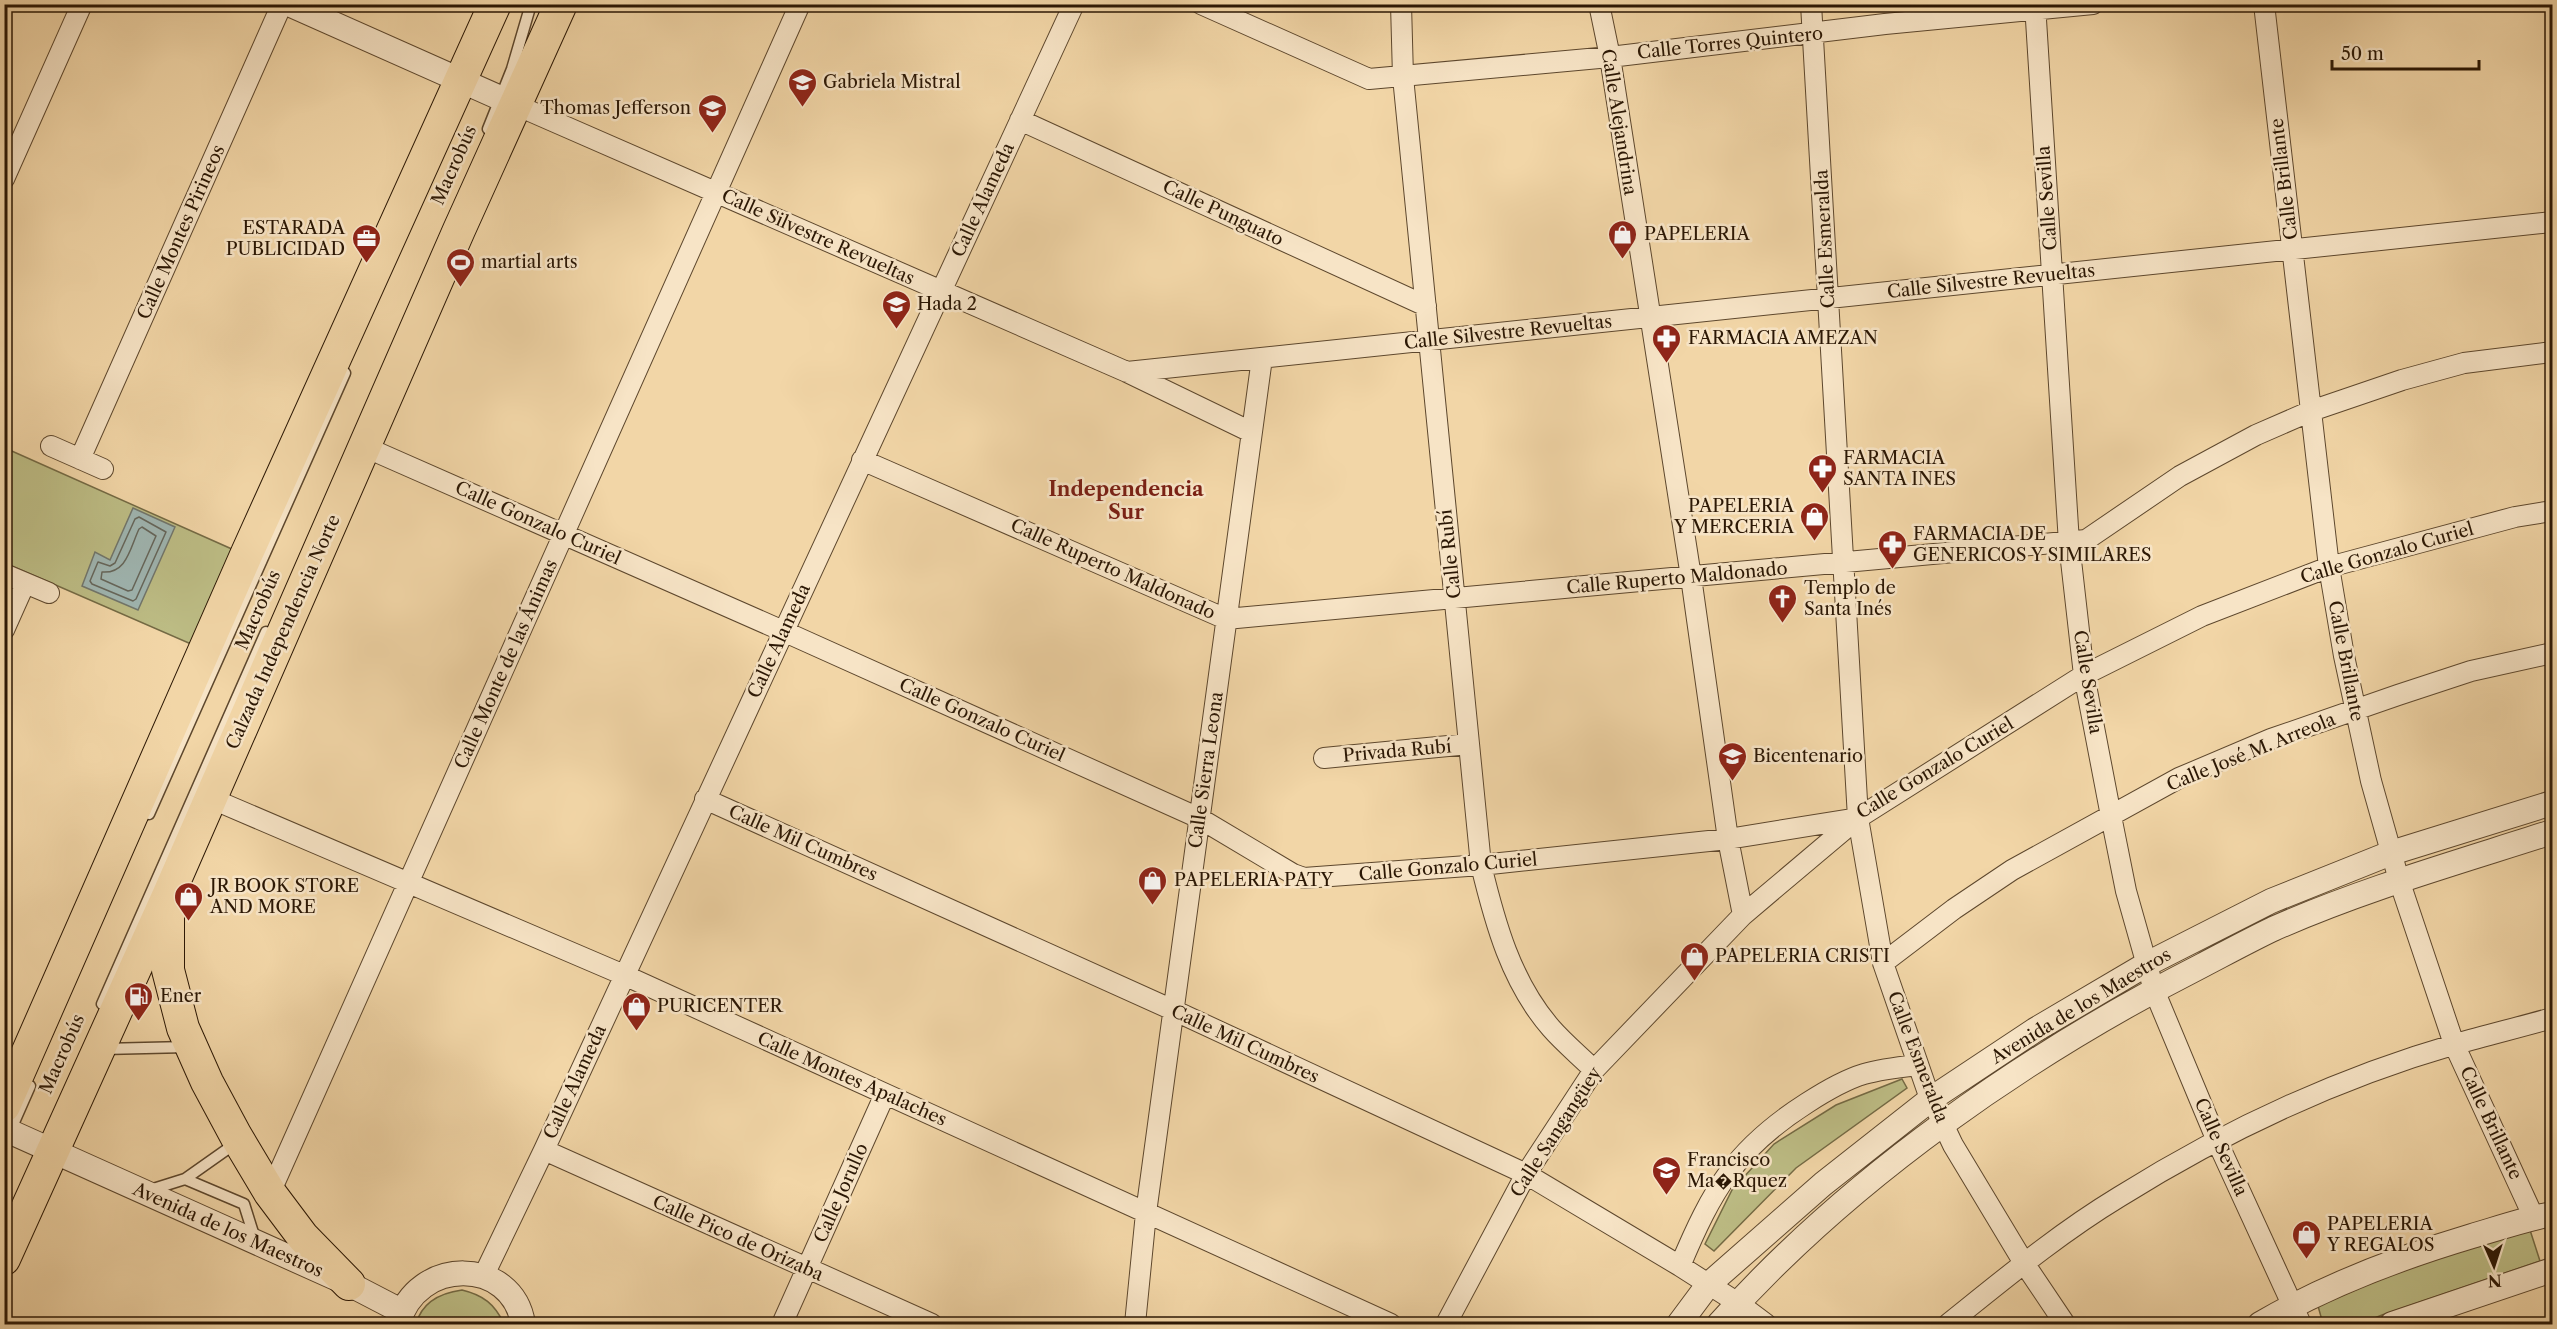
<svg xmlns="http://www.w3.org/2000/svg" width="2557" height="1329" viewBox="0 0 2557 1329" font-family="'Libre Caslon Text',serif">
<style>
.green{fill:#bdbd85;stroke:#746a44;stroke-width:1.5}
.water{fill:#9fb6b2;stroke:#71766c;stroke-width:1.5}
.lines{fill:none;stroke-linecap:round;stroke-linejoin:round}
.shore{stroke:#65665b;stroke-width:1.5}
.service-casing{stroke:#5d472d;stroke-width:13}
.minor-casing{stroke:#5d472d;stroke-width:22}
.tertiary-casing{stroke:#5d472d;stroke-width:26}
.primary-casing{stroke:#2b1704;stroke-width:34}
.service{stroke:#f7e4c6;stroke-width:10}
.minor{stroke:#f7e4c6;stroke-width:20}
.tertiary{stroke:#f7e4c6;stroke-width:24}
.primary{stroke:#f2d6a7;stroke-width:32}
.labels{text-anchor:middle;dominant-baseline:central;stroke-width:5;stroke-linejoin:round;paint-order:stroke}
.street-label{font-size:18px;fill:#2b1704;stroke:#f7e4c6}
.poi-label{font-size:18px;fill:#2b1704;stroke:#f7e4c6;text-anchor:start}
.neighbourhood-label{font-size:20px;font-weight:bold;fill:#7a1f14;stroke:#f7e4c6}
</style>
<rect width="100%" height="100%" fill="#f2d6a7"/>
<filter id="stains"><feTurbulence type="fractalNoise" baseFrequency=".00333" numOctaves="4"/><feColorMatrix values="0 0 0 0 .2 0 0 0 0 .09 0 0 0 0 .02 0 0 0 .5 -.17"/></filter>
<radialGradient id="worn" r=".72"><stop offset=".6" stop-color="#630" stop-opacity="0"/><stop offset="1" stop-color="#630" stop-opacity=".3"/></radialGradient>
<path class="green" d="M5 448 234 550 191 644 5 563Z
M1902 1079 1907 1088 1796 1168 1714 1251 1705 1244 1732 1190 1774 1144 1836 1105Z
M2530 1230 2540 1261 2382 1315 2360 1324H2323L2318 1306 2419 1262Z
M462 1290C483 1295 495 1304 504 1324H416C422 1302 440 1293 462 1290Z"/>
<path class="water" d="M133 508 175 527 138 610 82 586 95 552 110 560Z"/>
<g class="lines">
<path class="shore" d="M139 517 166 532 136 599 133 601 92 584 90 581 98 562 110 566 115 563 135 519Z
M142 527 156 536 132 590 128 591 101 579 102 572C127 574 130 548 139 529Z"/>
<defs>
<path id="service" d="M488 129 512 69 531 4
M149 814 345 373
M102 1004 266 632
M103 1049 187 1047
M4 1145 30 1086
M185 1179 236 1143
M150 1190 185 1179 244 1204 255 1239"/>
<path id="minor" d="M1201 4 1369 79 1610 57 1885 24 2093 4
M1401 4 1403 77 1481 865C1495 923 1511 982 1551 1028 1564 1043 1580 1056 1594 1070
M1599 4 1610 57 1691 577 1728 839 1743 915
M1811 4 1858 818 1883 963 1927 1090 1953 1145 2024 1263 2065 1324
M2035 4 2069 543 2084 675 2111 816 2126 891 2154 990 2217 1141 2301 1324
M2264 4 2329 567 2344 656 2371 781 2399 880 2454 1044 2534 1218
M516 105 1127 372 1251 432
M1020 120 1426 306
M4 179 82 4
M1127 372 2552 222
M51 446 103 469
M365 447 783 631 1199 818 1293 874 1304 878 1481 865 1728 839 1858 818 2084 675 2202 616 2329 567 2515 517 2552 511
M80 459 282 4
M862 460 1226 619 2086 540 2180 476 2256 435 2311 411 2402 380 2464 363 2552 352
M4 574 49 593
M4 630 25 583
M1324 758 1469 744
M210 798 624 975 1391 1324
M705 799 1173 1010 1526 1174 1680 1266 1738 1303 1766 1324
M1883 963 1954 909 2012 870 2179 778 2271 739 2398 695 2471 671 2552 653
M544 1150 932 1324
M270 1193 800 4
M1680 1266C1712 1190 1735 1149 1807 1103 1824 1092 1844 1080 1864 1074 1881 1069 1900 1067 1918 1065
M483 1277 544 1150 1074 4
M782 1324 885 1094
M1135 1324 1146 1213 1262 358
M1446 1324 1526 1174 1594 1070 1743 915 1858 818
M1948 1324C2003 1280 2058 1234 2119 1197 2223 1132 2338 1078 2456 1044 2488 1035 2520 1027 2552 1018"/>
<path id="tertiary" d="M289 4 516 105
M4 1129 349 1284 401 1311
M398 1324C416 1256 513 1257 523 1324
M1679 1324 1708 1285 1823 1184 1931 1099 2035 1030 2147 964 2271 901 2391 853 2552 803
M1719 1324C1850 1177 2028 1054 2203 965 2226 953 2250 940 2273 929 2363 889 2459 862 2552 832
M2260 1324C2327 1285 2398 1258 2472 1236 2499 1228 2525 1219 2552 1214
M2392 1324 2552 1270"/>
<path id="primary" d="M168 907V970L183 1028 207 1082 236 1136 270 1193 303 1237 349 1284
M4 1106 247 553 495 4
M4 1259 168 896 459 230 561 4"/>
</defs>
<use href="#service" class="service-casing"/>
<use href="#minor" class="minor-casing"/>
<use href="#tertiary" class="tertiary-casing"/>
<use href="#primary" class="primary-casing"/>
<use href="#service" class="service"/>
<use href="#minor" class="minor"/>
<use href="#tertiary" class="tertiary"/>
<use href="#primary" class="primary"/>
</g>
<defs>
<symbol id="school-pin" viewBox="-11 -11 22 30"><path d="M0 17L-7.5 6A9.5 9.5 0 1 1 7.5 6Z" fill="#8f2418" stroke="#f7e4c6"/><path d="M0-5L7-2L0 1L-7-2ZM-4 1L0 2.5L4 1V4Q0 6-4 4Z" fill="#fff"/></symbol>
<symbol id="shop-pin" viewBox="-11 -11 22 30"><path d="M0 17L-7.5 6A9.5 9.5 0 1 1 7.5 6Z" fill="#8f2418" stroke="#f7e4c6"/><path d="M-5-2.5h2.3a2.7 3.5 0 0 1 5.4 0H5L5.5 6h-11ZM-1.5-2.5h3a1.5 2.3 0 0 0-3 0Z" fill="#fff"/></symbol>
<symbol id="office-pin" viewBox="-11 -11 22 30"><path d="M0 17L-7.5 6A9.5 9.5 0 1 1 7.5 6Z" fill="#8f2418" stroke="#f7e4c6"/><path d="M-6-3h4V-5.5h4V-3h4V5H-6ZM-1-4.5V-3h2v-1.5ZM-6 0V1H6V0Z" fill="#fff"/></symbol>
<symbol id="stadium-pin" viewBox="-11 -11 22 30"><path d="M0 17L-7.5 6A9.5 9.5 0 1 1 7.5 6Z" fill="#8f2418" stroke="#f7e4c6"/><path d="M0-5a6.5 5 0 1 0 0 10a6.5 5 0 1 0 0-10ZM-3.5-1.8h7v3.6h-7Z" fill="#fff"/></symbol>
<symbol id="pharmacy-pin" viewBox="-11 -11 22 30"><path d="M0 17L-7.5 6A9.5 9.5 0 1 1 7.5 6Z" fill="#8f2418" stroke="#f7e4c6"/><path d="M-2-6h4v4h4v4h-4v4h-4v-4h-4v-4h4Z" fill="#fff"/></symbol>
<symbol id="church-pin" viewBox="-11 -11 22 30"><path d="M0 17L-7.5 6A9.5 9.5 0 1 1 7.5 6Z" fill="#8f2418" stroke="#f7e4c6"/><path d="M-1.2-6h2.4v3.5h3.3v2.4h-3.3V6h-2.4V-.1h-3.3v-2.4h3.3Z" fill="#fff"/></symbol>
<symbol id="fuel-pin" viewBox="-11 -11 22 30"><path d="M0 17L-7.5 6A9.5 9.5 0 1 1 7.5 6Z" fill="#8f2418" stroke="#f7e4c6"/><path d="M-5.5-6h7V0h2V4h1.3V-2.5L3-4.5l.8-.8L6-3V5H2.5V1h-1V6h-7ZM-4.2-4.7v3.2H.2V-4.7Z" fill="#fff"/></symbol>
</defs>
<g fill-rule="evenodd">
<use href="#school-pin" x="786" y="66" width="33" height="45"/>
<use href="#school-pin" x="696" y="92" width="33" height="45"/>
<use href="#shop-pin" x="1606" y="218" width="33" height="45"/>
<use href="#office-pin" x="350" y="222" width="33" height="45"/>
<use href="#stadium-pin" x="444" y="246" width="33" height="45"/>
<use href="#school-pin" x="880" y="288" width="33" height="45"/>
<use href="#pharmacy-pin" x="1650" y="322" width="33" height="45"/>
<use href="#pharmacy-pin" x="1806" y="452" width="33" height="45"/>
<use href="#shop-pin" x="1798" y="500" width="33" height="45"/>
<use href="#pharmacy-pin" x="1876" y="528" width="33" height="45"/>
<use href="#church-pin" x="1766" y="582" width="33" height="45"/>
<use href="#school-pin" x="1716" y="740" width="33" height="45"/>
<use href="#shop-pin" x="1136" y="864" width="33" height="45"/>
<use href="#shop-pin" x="172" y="880" width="33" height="45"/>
<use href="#shop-pin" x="1678" y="940" width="33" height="45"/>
<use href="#fuel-pin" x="122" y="980" width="33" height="45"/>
<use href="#shop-pin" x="620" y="990" width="33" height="45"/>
<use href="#school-pin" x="1650" y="1154" width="33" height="45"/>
<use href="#shop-pin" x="2290" y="1218" width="33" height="45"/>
</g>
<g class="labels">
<g class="street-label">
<text transform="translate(1730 43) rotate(-6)">Calle Torres Quintero</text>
<text transform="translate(1619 122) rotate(81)">Calle Alejandrina</text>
<text transform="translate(454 165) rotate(-66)">Macrobús</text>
<text transform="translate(2284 179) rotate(-97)">Calle Brillante</text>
<text transform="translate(2047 198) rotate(-94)">Calle Sevilla</text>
<text transform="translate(983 200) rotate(-65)">Calle Alameda</text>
<text transform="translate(1223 213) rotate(25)">Calle Punguato</text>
<text transform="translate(181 232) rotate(-66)">Calle Montes Pirineos</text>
<text transform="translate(818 237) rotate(24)">Calle Silvestre Revueltas</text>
<text transform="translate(1825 239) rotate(-93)">Calle Esmeralda</text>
<text transform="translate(1991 281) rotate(-6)">Calle Silvestre Revueltas</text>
<text transform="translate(1508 332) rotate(-6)">Calle Silvestre Revueltas</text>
<text transform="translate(538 523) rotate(24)">Calle Gonzalo Curiel</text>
<text transform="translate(2387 553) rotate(-16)">Calle Gonzalo Curiel</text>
<text transform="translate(1450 554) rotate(-96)">Calle Rubí</text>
<text transform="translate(1113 569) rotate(24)">Calle Ruperto Maldonado</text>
<text transform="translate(1677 578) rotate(-5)">Calle Ruperto Maldonado</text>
<text transform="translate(258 610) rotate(-66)">Macrobús</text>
<text transform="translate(283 632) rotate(-66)">Calzada Independencia Norte</text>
<text transform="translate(779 641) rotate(-65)">Calle Alameda</text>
<text transform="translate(2346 661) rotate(79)">Calle Brillante</text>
<text transform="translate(506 664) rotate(-66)">Calle Monte de las Ánimas</text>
<text transform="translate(2088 682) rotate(81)">Calle Sevilla</text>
<text transform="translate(982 720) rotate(24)">Calle Gonzalo Curiel</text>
<text transform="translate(1397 751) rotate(-5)">Privada Rubí</text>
<text transform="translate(2251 752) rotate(-22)">Calle José M. Arreola</text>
<text transform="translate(1935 768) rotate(-31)">Calle Gonzalo Curiel</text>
<text transform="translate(1206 770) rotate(-82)">Calle Sierra Leona</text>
<text transform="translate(803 843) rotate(24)">Calle Mil Cumbres</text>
<text transform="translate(1448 867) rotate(-5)">Calle Gonzalo Curiel</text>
<text transform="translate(2081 1006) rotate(-31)">Avenida de los Maestros</text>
<text transform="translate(1245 1044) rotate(25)">Calle Mil Cumbres</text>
<text transform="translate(62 1054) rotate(-66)">Macrobús</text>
<text transform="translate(1918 1057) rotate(69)">Calle Esmeralda</text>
<text transform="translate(852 1079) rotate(24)">Calle Montes Apalaches</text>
<text transform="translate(575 1082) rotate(-65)">Calle Alameda</text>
<text transform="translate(2491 1123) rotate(65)">Calle Brillante</text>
<text transform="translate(1556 1132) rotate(-57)">Calle Sangangüey</text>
<text transform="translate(2221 1147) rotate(66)">Calle Sevilla</text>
<text transform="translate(841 1193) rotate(-66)">Calle Jorullo</text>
<text transform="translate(228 1230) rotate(24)">Avenida de los Maestros</text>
<text transform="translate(738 1238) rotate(24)">Calle Pico de Orizaba</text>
</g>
<g class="poi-label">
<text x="823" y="82">Gabriela Mistral</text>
<text x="691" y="108" text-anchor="end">Thomas Jefferson</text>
<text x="345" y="228" text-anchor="end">ESTARADA<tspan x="345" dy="21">PUBLICIDAD</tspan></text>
<text x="1644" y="234">PAPELERIA</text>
<text x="481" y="262">martial arts</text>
<text x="917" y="304">Hada 2</text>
<text x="1688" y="338">FARMACIA AMEZAN</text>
<text x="1843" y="458">FARMACIA<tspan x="1843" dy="21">SANTA INES</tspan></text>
<text x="1794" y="506" text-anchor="end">PAPELERIA<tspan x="1794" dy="21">Y MERCERIA</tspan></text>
<text x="1913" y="534">FARMACIA DE<tspan x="1913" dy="21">GENERICOS Y SIMILARES</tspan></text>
<text x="1804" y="588">Templo de<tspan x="1804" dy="21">Santa Inés</tspan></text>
<text x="1753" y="756">Bicentenario</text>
<text x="1174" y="880">PAPELERIA PATY</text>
<text x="210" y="886">JR BOOK STORE<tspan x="210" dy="21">AND MORE</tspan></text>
<text x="1715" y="956">PAPELERIA CRISTI</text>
<text x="160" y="996">Ener</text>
<text x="657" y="1006">PURICENTER</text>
<text x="1687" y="1160">Francisco<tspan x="1687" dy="21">Ma�Rquez</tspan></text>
<text x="2327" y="1224">PAPELERIA<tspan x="2327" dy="21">Y REGALOS</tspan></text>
</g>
<g class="neighbourhood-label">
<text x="1126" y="489">Independencia<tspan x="1126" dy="23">Sur</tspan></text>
</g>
</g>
<rect width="2557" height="1329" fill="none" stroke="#f2d6a7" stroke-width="24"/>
<rect x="6" y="6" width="2545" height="1317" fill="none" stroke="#2b1704" stroke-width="3"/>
<rect x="12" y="12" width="2533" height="1305" fill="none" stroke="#2b1704" stroke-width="1.5"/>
<g transform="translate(2494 1266) rotate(177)" stroke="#f7e4c6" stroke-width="4.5" paint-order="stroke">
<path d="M0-4.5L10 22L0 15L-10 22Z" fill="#2b1704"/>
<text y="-9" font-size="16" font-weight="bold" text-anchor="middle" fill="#2b1704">N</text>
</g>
<path d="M2332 60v9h147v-9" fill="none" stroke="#2b1704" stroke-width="3"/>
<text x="2341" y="60" font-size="18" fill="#2b1704" stroke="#f7e4c6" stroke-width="4.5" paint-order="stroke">50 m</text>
<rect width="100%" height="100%" filter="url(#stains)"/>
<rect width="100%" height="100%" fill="url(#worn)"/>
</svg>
